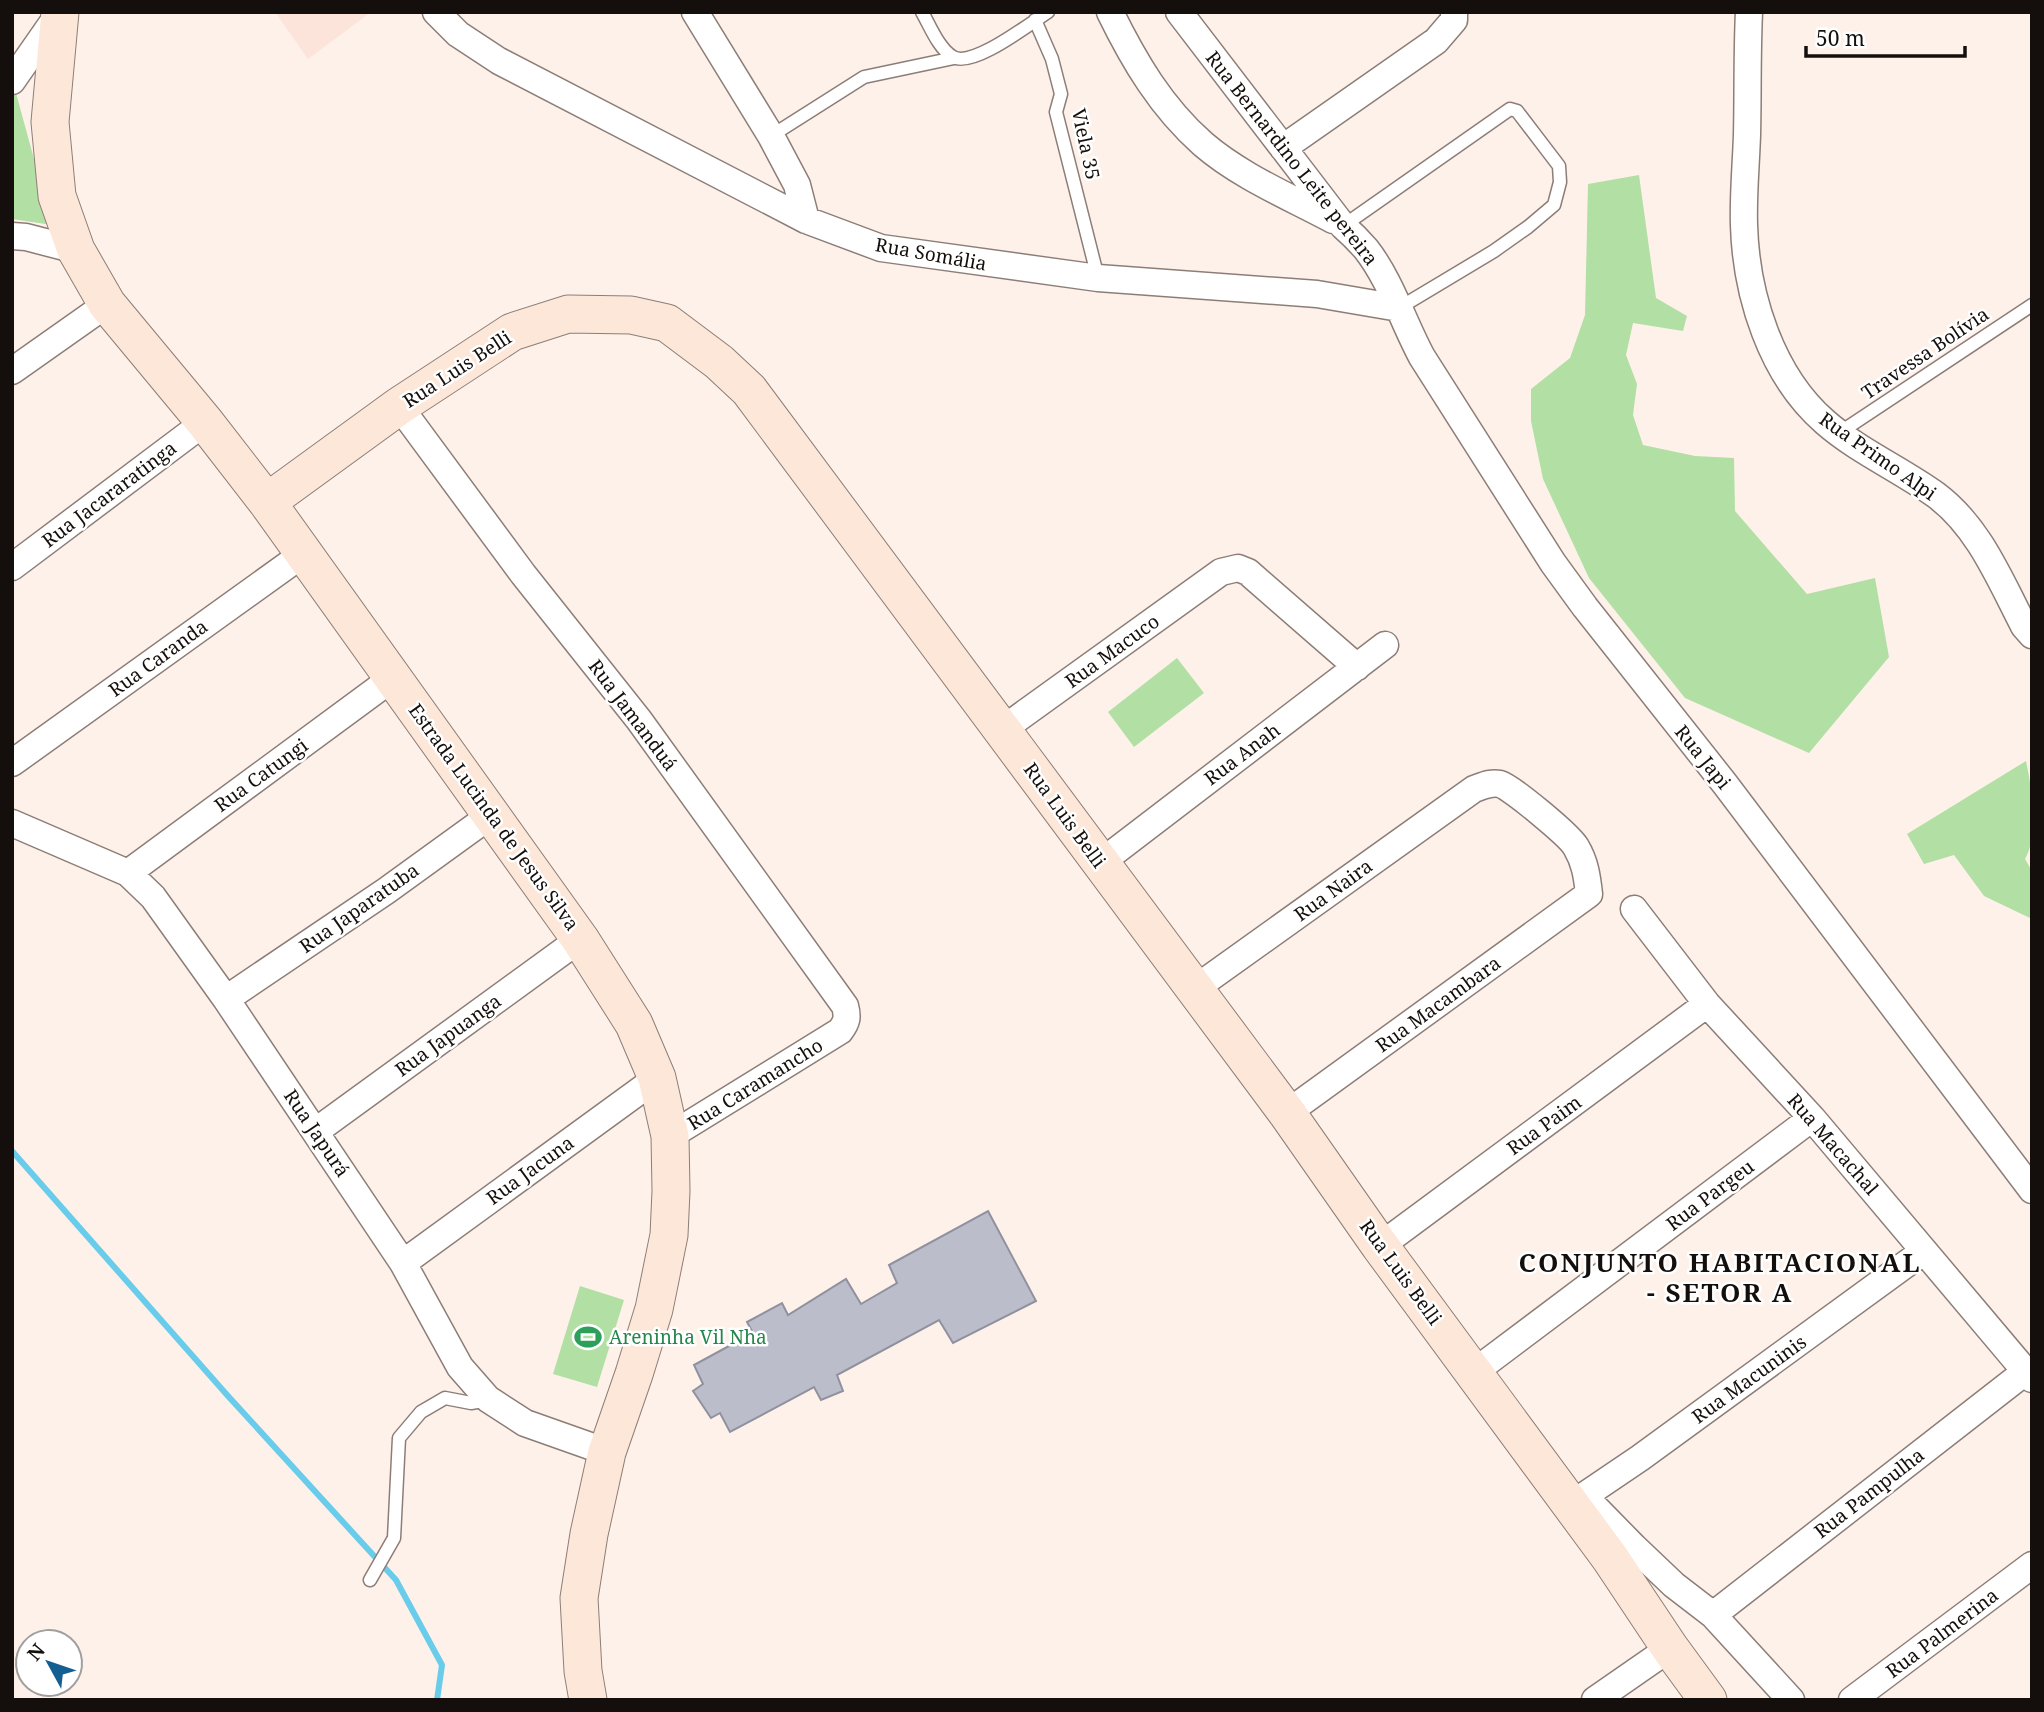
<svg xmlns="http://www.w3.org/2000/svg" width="2044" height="1712" viewBox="0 0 2044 1712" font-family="'Noto Serif',serif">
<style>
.education{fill:#fde4da}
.green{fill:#b2dfa4}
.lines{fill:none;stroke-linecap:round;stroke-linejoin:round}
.stream{stroke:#69ccea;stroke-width:6}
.building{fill:#bbbdcb;stroke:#8f919e;stroke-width:2}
.lane-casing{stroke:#8c7e77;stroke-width:15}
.street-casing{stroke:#8c7e77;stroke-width:29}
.secondary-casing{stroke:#8c7e77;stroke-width:39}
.lane{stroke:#fff;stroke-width:12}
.street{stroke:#fff;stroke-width:26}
.secondary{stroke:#fde7d8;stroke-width:37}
.labels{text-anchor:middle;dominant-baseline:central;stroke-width:5;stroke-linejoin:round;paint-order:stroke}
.street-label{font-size:19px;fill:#140f0c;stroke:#fff}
.leisure-label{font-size:19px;fill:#27864d;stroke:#fff;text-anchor:start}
.district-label{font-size:26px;font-weight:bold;letter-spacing:2px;fill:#140f0c;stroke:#fff}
</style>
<rect width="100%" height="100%" fill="#fef1ea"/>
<path class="education" d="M275 12H371L308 59Z"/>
<path class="green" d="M16 93 52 225 12 219V99Z
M1639 175 1656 298 1687 316 1683 331 1633 323 1626 355 1637 384 1633 415 1643 445 1695 456 1734 458 1735 511 1807 594 1875 578 1889 657 1809 753 1685 698 1589 578 1543 479 1531 421V389L1570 358 1585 315 1588 184Z
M1177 658 1204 693 1134 747 1108 712Z
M2026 761C2032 789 2039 835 2025 859L2032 871V919L1984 896 1954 855 1924 864 1907 834Z
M580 1286 624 1300 597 1387 553 1374Z"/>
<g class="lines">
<path class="stream" d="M12 1151 228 1396 396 1580 442 1665 437 1700"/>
</g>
<path class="building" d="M988 1211 1036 1301 953 1343 939 1320 837 1375 843 1391 821 1400 814 1387 730 1432 720 1413 711 1418 693 1391 703 1384 694 1365 753 1333 747 1322 782 1303 788 1315 846 1279 861 1304 897 1283 889 1265Z"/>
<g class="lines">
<defs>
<path id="lane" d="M922 12C930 26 939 49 953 57 973 68 1029 24 1048 12
M1035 20 1052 59 1061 94 1056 112 1098 278
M771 136 864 77 954 58
M1343 226 1510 109 1517 111 1559 166 1560 182 1554 205 1528 227 1494 251 1399 308
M1839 433 2032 305
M370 1580 394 1538 399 1438 421 1412 445 1398 471 1403 488 1400"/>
<path id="street" d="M436 12 458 34 499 61 806 220 881 248 1098 278 1317 294 1399 308
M695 12 771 136 797 185 806 220
M1110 12C1134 61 1161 107 1203 144 1240 176 1290 197 1333 220
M1179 12 1343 226C1351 233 1359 241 1366 249 1391 281 1403 322 1422 357L1553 563 1585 607 1725 784 2032 1190
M1749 12C1747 53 1748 94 1747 135 1746 165 1743 195 1744 225 1746 295 1771 375 1825 422 1858 451 1900 469 1936 495 1979 527 2000 580 2024 626L2032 635
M12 81 58 15
M1283 148 1436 41 1454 20V12
M12 236 26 237 76 250
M12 371 107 304
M399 406 523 574 639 720 845 1006C848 1017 847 1022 840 1031L670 1136
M12 567 205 422
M1003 729 1221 572 1238 568 1248 572 1357 667
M12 763 303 554
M12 823 128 873 153 897 226 999 403 1263 460 1367 488 1399 525 1423 607 1452
M1100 863 1385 645
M128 873 394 677
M1634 909 1707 1004 1812 1118 2032 1379
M1193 990 1474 789C1483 786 1490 782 1500 784 1511 787 1570 836 1576 847 1585 862 1587 876 1589 894L1287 1113
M226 999 386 891 491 815
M316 1131 580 939
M1380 1246 1707 1004
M403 1263 657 1078
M1474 1372 1812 1118
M1584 1496 1634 1547 1674 1585 1713 1615 1791 1700
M1572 1504 1640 1458 1924 1251
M1713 1615 2025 1372
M1595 1700 1670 1648
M1852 1700 2032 1565"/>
<path id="secondary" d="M60 12 50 122 57 196 76 250 107 304 205 422 267 502 580 939 634 1024 657 1078 670 1136 671 1191 669 1235 654 1309 634 1374 607 1452 589 1534 579 1598 583 1671 588 1700
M267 502 399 406 512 332 568 314 631 315 667 323 719 362 749 390 1287 1113 1380 1246 1610 1558 1670 1648 1708 1700"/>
</defs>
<use href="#lane" class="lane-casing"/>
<use href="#street" class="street-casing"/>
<use href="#secondary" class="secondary-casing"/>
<use href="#lane" class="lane"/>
<use href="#street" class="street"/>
<use href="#secondary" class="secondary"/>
</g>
<defs>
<symbol id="stadium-bare" viewBox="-9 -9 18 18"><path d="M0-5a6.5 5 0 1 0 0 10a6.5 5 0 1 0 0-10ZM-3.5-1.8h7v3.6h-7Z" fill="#2e9e5b" stroke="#fff" stroke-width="2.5" paint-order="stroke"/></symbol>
</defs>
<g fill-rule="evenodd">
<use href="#stadium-bare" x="569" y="1318" width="38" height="38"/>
</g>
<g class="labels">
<g class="street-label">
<text transform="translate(1086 144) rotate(78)">Viela 35</text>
<text transform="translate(1292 158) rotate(52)">Rua Bernardino Leite pereira</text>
<text transform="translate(931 254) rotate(10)">Rua Somália</text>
<text transform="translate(1925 353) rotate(-34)">Travessa Bolívia</text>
<text transform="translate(457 369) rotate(-33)">Rua Luis Belli</text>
<text transform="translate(1878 456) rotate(35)">Rua Primo Alpi</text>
<text transform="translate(109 494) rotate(-37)">Rua Jacararatinga</text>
<text transform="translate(1112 651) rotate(-36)">Rua Macuco</text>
<text transform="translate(158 658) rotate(-36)">Rua Caranda</text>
<text transform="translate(633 715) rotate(53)">Rua Jamanduá</text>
<text transform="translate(1242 754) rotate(-37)">Rua Anah</text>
<text transform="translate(1703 757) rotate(51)">Rua Japi</text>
<text transform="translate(261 775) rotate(-36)">Rua Catungi</text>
<text transform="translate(1065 815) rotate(54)">Rua Luis Belli</text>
<text transform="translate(494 817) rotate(54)">Estrada Lucinda de Jesus Silva</text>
<text transform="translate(1333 890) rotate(-36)">Rua Naira</text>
<text transform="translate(359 908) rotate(-35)">Rua Japaratuba</text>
<text transform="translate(1438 1004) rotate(-36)">Rua Macambara</text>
<text transform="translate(448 1035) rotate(-36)">Rua Japuanga</text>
<text transform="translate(755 1084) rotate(-32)">Rua Caramancho</text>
<text transform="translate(1544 1125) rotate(-36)">Rua Paim</text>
<text transform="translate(317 1133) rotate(56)">Rua Japurá</text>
<text transform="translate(1833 1144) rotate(49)">Rua Macachal</text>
<text transform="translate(530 1170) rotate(-36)">Rua Jacuna</text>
<text transform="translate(1710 1195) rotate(-37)">Rua Pargeu</text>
<text transform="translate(1401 1272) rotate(54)">Rua Luis Belli</text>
<text transform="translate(1749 1379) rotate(-36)">Rua Macuninis</text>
<text transform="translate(1869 1493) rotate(-38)">Rua Pampulha</text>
<text transform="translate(1942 1633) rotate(-37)">Rua Palmerina</text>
</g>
<g class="leisure-label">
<text x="609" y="1337">Areninha Vil Nha</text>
</g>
<g class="district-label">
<text x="1720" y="1262">CONJUNTO HABITACIONAL<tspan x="1720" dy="30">- SETOR A</tspan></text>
</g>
</g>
<rect width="2044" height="1712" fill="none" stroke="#140f0c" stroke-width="28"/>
<g transform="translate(49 1663) rotate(310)"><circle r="33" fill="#ffffff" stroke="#a19f9e" stroke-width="2"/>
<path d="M0-5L12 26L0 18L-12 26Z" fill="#135f92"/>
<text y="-10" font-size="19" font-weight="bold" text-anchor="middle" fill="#140f0c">N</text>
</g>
<path d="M1806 46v10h159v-10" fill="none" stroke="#140f0c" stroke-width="3.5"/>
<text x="1816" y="46" font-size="21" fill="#140f0c" stroke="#ffffff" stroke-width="5" paint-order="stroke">50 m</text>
</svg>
